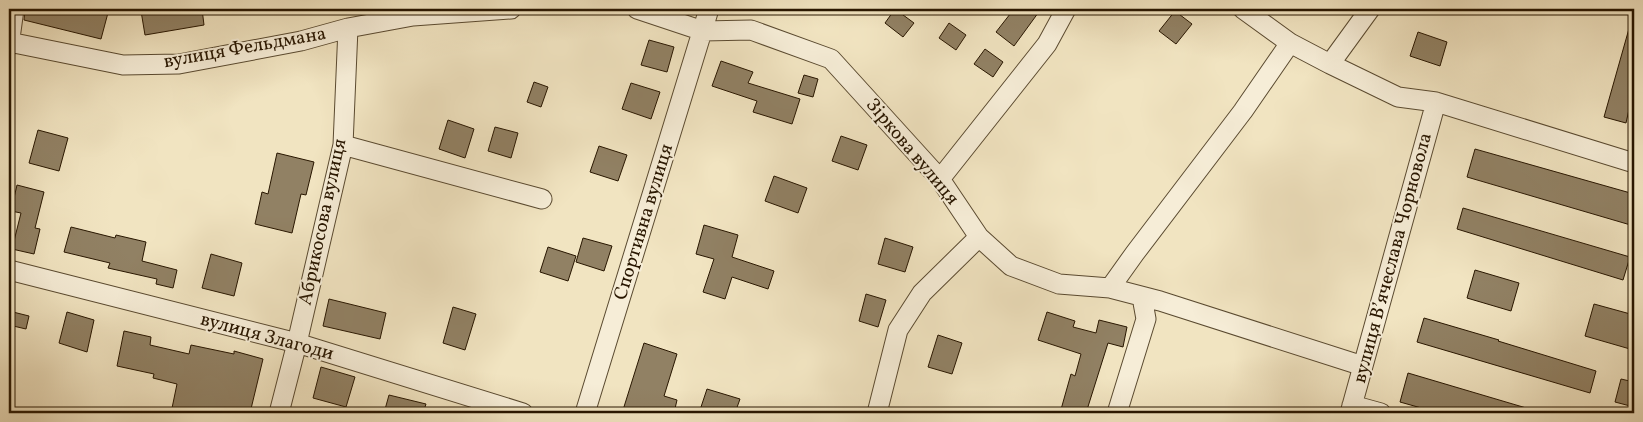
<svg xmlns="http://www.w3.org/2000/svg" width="1643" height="422" viewBox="0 0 1643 422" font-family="Vollkorn,serif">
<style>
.building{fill:#918164;stroke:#281600}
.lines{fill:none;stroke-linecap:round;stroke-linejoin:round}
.minor-casing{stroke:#5a4a30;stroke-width:21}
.minor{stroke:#f6edd7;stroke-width:19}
.labels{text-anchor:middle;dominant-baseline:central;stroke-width:4;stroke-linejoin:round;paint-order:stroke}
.street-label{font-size:19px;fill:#281600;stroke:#f6edd7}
</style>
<rect width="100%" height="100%" fill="#f1e4c1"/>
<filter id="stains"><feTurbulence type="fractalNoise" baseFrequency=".004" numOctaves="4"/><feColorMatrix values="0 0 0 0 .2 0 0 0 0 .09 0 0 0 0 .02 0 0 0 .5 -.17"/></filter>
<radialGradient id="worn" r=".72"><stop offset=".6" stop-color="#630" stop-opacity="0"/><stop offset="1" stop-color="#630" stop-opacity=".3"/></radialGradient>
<path class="building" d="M25 9H109L101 39 24 20Z
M153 9H202L204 25 145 35 141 11Z
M895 9 914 23 903 37 885 23Z
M1014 9H1041L1014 46 996 32Z
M1175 11 1192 24 1176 44 1159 31Z
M1632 18H1634V87L1626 123 1604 117Z
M949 23 966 35 956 50 939 38Z
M1418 32 1447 42 1440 66 1410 56Z
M649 40 674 47 667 72 641 65Z
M985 49 1003 62 993 77 974 64Z
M721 61 753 72 748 83 800 99 792 124 753 112 757 101 712 86Z
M804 75 818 79 813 97 798 93Z
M534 82 548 87 541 107 527 102Z
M631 83 660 92 651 119 622 109Z
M448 120 474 129 465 158 439 149Z
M495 127 518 133 511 158 488 151Z
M38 130 68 138 59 171 29 163Z
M841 136 867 145 858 170 832 161Z
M599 146 627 155 618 181 590 172Z
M1475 149 1634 194V226L1467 177Z
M277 153 314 162 306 195 301 194 292 233 255 224 262 192 268 194Z
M774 176 807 188 798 213 765 201Z
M17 185 44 192 35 228 40 229 34 254 12 249 21 213 11 211Z
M1463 208 1630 257 1623 280 1457 229Z
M704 225 738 235 732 257 774 271 768 289 732 277 725 299 703 292 714 259 696 254Z
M71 227 115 238 116 235 146 242 142 261 177 270 173 288 156 284 157 279 108 268 110 263 64 252Z
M583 238 612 246 604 271 576 262Z
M885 238 913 247 905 272 878 264Z
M548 247 576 256 568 281 540 272Z
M211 254 242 263 234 296 202 288Z
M1475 270 1519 283 1511 311 1467 298Z
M866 294 886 300 878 327 859 321Z
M329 299 386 313 380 339 323 326Z
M1594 304 1634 315V335L1630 349 1585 336Z
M453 307 476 314 465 350 443 343Z
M9 311 29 316 26 329 9 325Z
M67 312 94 320 87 352 59 343Z
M1047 312 1075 321 1073 327 1096 333 1099 320 1127 327 1123 347 1108 343 1086 413H1060L1071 374 1075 376 1081 354 1038 340Z
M1424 318 1499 340 1498 341 1596 371 1590 393 1417 342Z
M124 331 151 337 150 345 189 354 191 345 234 354V351L263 359 250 413H171L177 384 153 378 154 374 117 366Z
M938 335 962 343 952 374 928 367Z
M644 343 677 354 664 396 677 400 674 413H633L623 410Z
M321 367 355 377 346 407 313 398Z
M1408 373 1533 410V413H1439L1400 402Z
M1621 379 1634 382V407L1615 402Z
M707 389 740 399 735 413H699Z
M389 395 426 404 423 413H384Z"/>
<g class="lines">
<defs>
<path id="minor" d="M637 9 703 31 751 30 831 59 940 179 979 237 922 293 898 330 877 413
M1243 9 1290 43 1330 64 1398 97 1436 102 1634 163
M9 42 123 65 179 64 301 41 348 28 413 16 511 9
M9 46 14 9
M1330 64 1370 9
M343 145 542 199
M940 179 1047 44 1066 9
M979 237 1011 266 1059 284 1110 288 1160 301 1363 366
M9 270 297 343 523 413
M1110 288 1135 253 1243 111 1290 43
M1352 405 1381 413
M279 413 297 343 343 145 348 28
M585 413 709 9
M1117 413 1146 319 1142 297
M1350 413 1436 102"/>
</defs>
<use href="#minor" class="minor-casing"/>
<use href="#minor" class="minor"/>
</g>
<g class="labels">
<g class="street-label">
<text transform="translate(245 48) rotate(-10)">вулиця Фельдмана</text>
<text transform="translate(912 152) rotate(50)">Зіркова вулиця</text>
<text transform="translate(323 222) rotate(-78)">Абрикосова вулиця</text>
<text transform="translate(644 222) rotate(-73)">Спортивна вулиця</text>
<text transform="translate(1393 258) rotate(-75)">вулиця Вʼячеслава Чорновола</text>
<text transform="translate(267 337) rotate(15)">вулиця Злагоди</text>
</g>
</g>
<rect width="1643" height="422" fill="none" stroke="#f1e4c1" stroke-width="30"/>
<rect x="10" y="10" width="1623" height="402" fill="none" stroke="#281600" stroke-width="2.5"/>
<rect x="15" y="15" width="1613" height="392" fill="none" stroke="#281600"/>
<rect width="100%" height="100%" filter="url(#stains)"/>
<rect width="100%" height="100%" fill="url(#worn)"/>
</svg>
